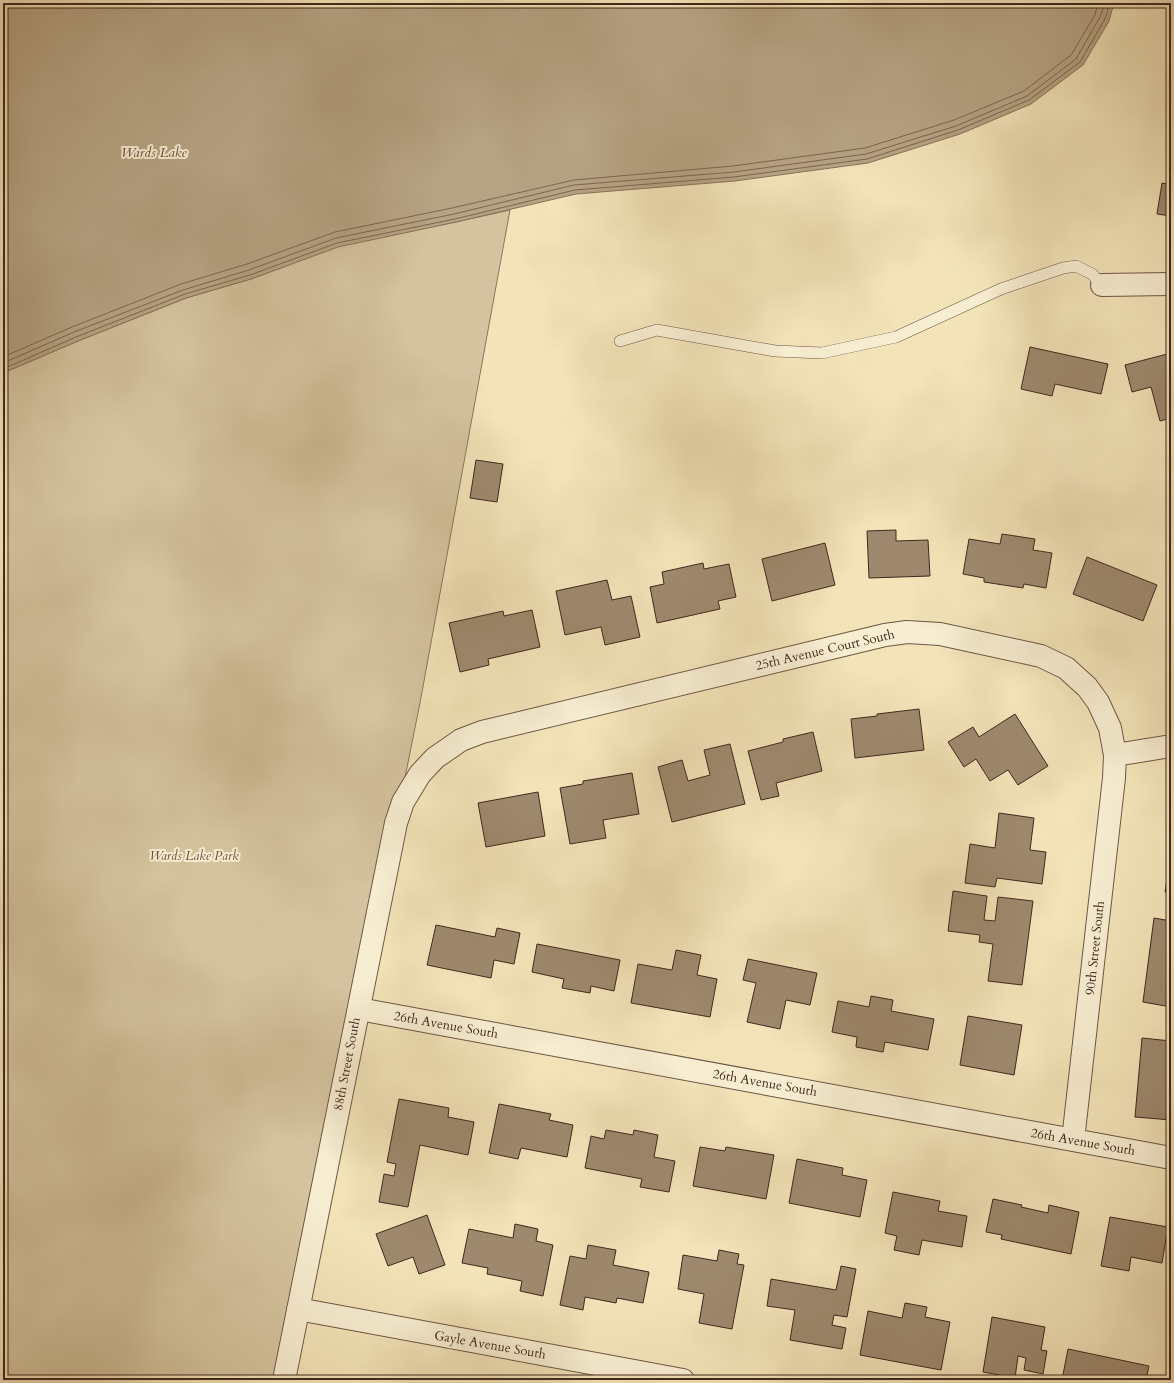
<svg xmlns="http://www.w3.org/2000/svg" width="1174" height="1383" viewBox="0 0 1174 1383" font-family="Cardo,serif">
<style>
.green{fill:#d4c39e;stroke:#8b755e}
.water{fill:#b6a383;stroke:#88715a}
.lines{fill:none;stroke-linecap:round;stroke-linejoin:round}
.shore{stroke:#7c6550;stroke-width:1}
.building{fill:#9e896e;stroke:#42271d}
.service-casing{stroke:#6e5644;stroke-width:12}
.minor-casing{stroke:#6e5644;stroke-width:24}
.service{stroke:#f7edd1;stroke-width:11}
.minor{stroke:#f7edd1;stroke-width:22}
.labels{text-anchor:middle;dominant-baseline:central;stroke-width:4;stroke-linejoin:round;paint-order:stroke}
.street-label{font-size:13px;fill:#42271d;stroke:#f7edd1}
.park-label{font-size:13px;font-style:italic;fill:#664e3d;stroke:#f7edd1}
.water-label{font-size:14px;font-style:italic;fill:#654c3c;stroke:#f7edd1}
</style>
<rect width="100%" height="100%" fill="#f2e3b8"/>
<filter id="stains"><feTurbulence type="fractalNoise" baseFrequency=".005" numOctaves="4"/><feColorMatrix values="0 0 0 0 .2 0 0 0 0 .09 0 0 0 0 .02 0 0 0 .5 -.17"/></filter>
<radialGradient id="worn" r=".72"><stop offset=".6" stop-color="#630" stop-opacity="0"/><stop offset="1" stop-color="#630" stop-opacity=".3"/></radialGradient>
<path class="green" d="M510 210 420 703 284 1380H3V373L78 341 186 298 251 279 338 246 456 222Z"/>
<path class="water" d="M3 3H1114L1109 21 1083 65 1031 104 960 134 868 163 735 181 576 194 456 222 338 247 251 279 186 298 78 341 3 373Z"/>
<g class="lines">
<path class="shore" d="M3 357 72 327 181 284 247 264 335 232 452 208 574 180 733 166 865 148 954 120 1024 91 1071 55 1095 15 1098 3
M3 363 74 332 183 290 249 270 336 238 454 214 574 185 734 172 866 154 956 126 1027 96 1076 59 1100 17 1105 3
M3 369 76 337 185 294 250 275 337 243 455 219 575 190 734 177 867 159 958 130 1029 100 1080 62 1105 19 1110 3"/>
</g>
<path class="building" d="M1162 183 1171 185V216L1157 214Z
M1030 347 1108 364 1101 394 1055 384 1052 396 1021 389Z
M1171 353V418L1160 421 1151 387 1132 392 1125 365Z
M476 460 503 464 497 502 470 498Z
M896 530V541L928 540 930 576 869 578 867 531Z
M1002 534 1035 539 1033 550 1052 553 1046 588 1024 584 1023 588 984 582V578L963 574 969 539 1000 544Z
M825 543 835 585 772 601 762 559Z
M1087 557 1157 585 1143 621 1073 594Z
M703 563 704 569 729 564 736 597 718 601 720 609 657 623 650 587 664 584 662 572Z
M607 580 612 600 631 596 640 637 605 645 601 627 565 635 556 591Z
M532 610 540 647 488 659 489 665 460 672 449 623 503 611 504 616Z
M919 709 924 750 855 758 851 719 877 716V714Z
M1015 714 1048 766 1018 785 1008 770 990 781 976 759 964 767 948 742 973 727 979 737Z
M813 732 822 771 776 783 779 796 761 800 748 751 783 742V739Z
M730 744 745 804 672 822 658 767 682 760 688 781 710 775 704 750Z
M632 773 639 814 603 820 606 838 570 844 560 788 583 784V781Z
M538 792 545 836 486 847 478 803Z
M999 813 1034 818 1030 850 1046 852 1042 884 997 878 995 887 965 883 970 844 995 848Z
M1171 854V892H1165Z
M953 891 987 896 984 920 995 921 998 897 1033 901 1022 985 988 981 993 944 979 942 980 935 948 931Z
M1154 918 1171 921V1007L1143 1002Z
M436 925 495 937 497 928 520 933 514 964 494 960 491 978 427 965Z
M537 944 620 960 614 991 591 986 590 993 562 988 564 979 532 972Z
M676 950 701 955 697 975 717 979 710 1017 631 1003 638 964 672 970Z
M748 959 817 973 810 1005 786 1000 780 1029 747 1022 756 983 743 980Z
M871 996 893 1000 891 1011 934 1019 928 1050 885 1042 883 1052 856 1047 857 1037 832 1032 838 1001 869 1007Z
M968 1016 1022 1025 1014 1075 960 1065Z
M1142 1038 1171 1041V1120L1135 1117Z
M399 1099 449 1108 448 1117 474 1122 468 1155 420 1145 408 1207 379 1202 384 1174 394 1176 396 1164 387 1162Z
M499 1104 551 1114 549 1120 573 1125 567 1157 521 1148 518 1159 489 1153Z
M606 1130 633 1135 634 1130 658 1135 654 1157 675 1161 669 1192 640 1187 642 1179 585 1168 591 1136 604 1139Z
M700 1147 725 1151 726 1147 774 1155 766 1199 693 1186Z
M797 1159 843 1168 842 1175 867 1180 860 1217 789 1203Z
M893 1192 940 1201 938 1211 967 1216 962 1247 922 1240 919 1255 894 1250 897 1236 885 1233Z
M993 1199 1022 1205 1021 1207 1048 1213 1049 1205 1079 1212 1071 1254 1001 1239 1002 1235 986 1232Z
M427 1215 445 1265 419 1274 413 1257 388 1266 376 1234Z
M1110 1217 1168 1227 1162 1263 1131 1257 1129 1271 1101 1266Z
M515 1224 538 1229 536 1241 553 1245 543 1296 520 1291 522 1281 487 1274 488 1268 462 1263 469 1229 513 1238Z
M588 1245 616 1250 613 1265 649 1272 643 1303 617 1298 616 1303 585 1297 583 1310 560 1305 570 1256 586 1259Z
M719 1250 739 1254 737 1264 744 1265 732 1329 699 1323 704 1294 678 1289 683 1255 717 1261Z
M841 1266 856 1269 847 1317 834 1315 832 1325 846 1328 842 1349 790 1340 795 1310 767 1306 771 1279 836 1290Z
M905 1303 927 1307 925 1317 950 1322 941 1370 860 1355 868 1311 902 1318Z
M992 1317 1045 1327 1041 1350 1047 1351 1043 1374 1024 1370 1026 1358 1018 1356 1015 1378 983 1372Z
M1068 1349 1149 1366 1146 1380H1062Z"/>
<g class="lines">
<defs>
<path id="service" d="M620 341 657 330 775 351 822 353 896 337 1001 289 1063 268 1076 266 1092 274 1102 285"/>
<path id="minor" d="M1102 285 1171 284
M1115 755 1171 746
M359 1009 1171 1158
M298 1309 683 1380
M284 1380 396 823 403 802 420 774 435 758 461 740 482 732 885 635 907 632 940 634 1041 656 1066 668 1087 687 1098 702 1110 728 1115 755 1114 778 1073 1140"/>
</defs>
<use href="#service" class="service-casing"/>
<use href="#minor" class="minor-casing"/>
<use href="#service" class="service"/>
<use href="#minor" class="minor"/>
</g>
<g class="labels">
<g class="street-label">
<text transform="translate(825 650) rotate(-13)">25th Avenue Court South</text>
<text transform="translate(1095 948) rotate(-84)">90th Street South</text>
<text transform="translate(446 1025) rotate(10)">26th Avenue South</text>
<text transform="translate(347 1064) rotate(-79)">88th Street South</text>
<text transform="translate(765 1083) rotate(10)">26th Avenue South</text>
<text transform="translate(1083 1142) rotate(10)">26th Avenue South</text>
<text transform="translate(490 1345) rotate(10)">Gayle Avenue South</text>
</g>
<g class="park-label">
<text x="194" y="856">Wards Lake Park</text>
</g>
<g class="water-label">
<text x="154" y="152">Wards Lake</text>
</g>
</g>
<rect width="1174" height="1383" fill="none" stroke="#f2e3b8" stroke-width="16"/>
<rect x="4" y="4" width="1166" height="1375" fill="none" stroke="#42271d" stroke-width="2"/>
<rect x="8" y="8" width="1158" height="1367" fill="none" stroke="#42271d"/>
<rect width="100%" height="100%" filter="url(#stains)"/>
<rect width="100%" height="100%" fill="url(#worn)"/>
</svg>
